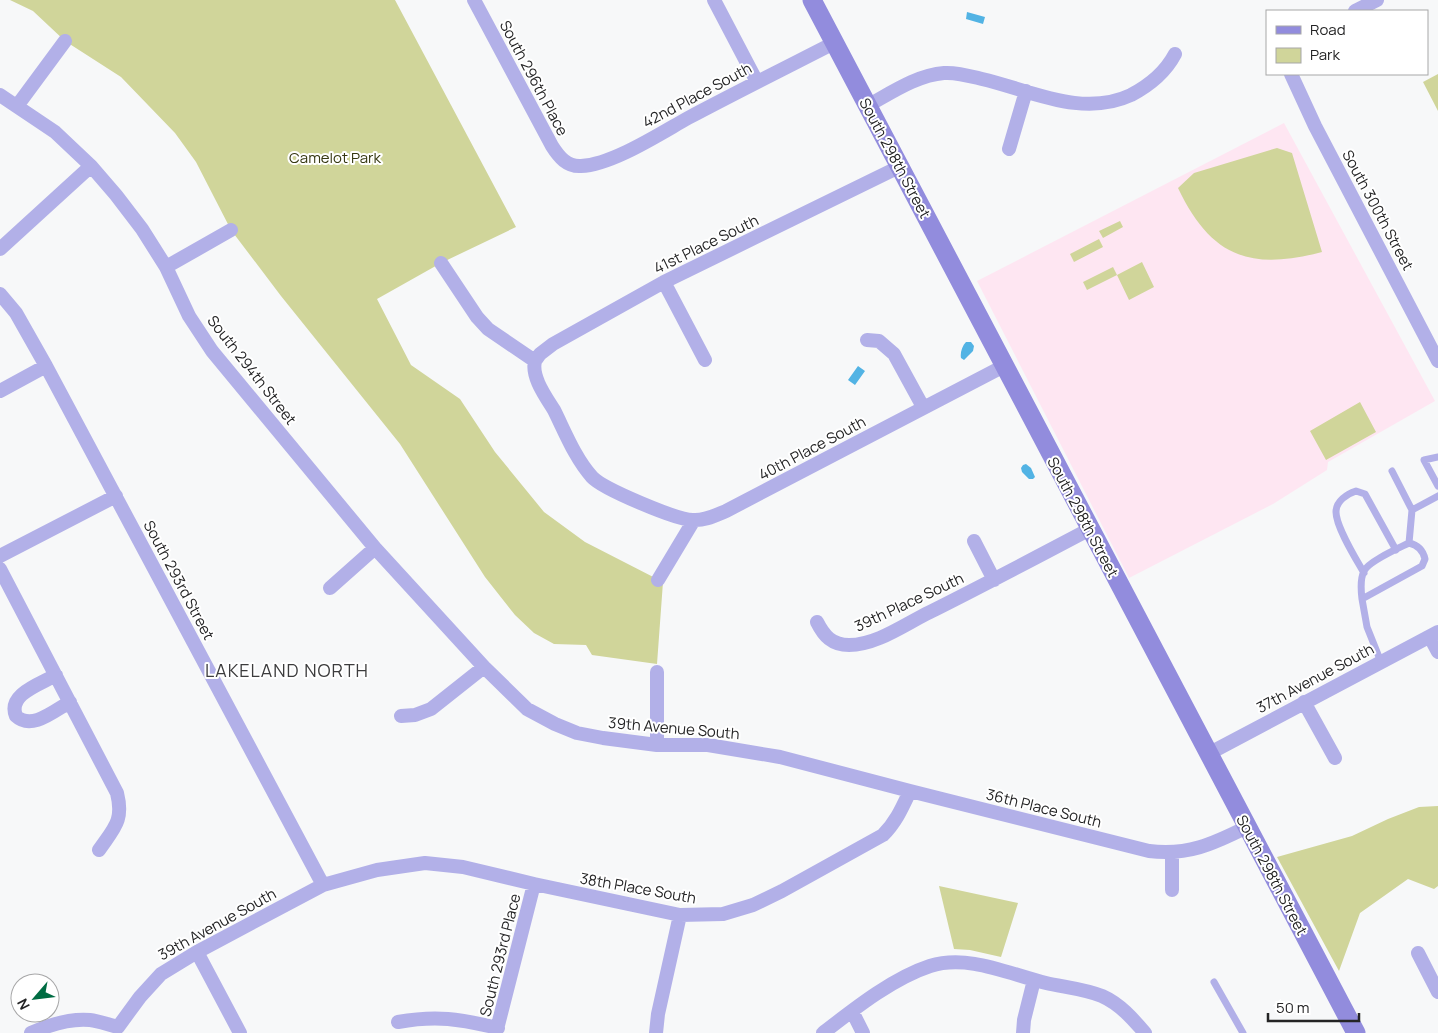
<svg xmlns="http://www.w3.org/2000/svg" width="1438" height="1033" viewBox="0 0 1438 1033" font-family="Manrope,sans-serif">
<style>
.education{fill:#fee6f2}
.green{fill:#d0d59a}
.water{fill:#52b3e4}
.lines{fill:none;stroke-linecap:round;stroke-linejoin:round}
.lane{stroke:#b2b0e8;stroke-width:7}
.street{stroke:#b2b0e8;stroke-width:14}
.secondary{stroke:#928cdd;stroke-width:19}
.labels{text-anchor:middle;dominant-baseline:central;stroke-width:4;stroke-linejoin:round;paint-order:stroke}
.street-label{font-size:15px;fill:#242425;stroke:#fff}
.park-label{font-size:15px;fill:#353711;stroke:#fff}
.quarter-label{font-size:18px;letter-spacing:1px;fill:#3c3c3d;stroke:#fff}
</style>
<rect width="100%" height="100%" fill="#f7f8f9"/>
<path class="education" d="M1284 123 1435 401 1328 462 1327 470 1273 504 1129 578 977 281Z"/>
<path class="green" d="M10 0H395L516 227 441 263 377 299 411 365 460 399 495 452 544 512 585 542 663 582 657 664 592 655 586 645 554 644 534 633 515 615 485 577 400 444 281 296 231 230 196 162 175 133 121 77 65 41 33 11Z
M1438 74V111L1423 82Z
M1277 148 1292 153 1322 252C1250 271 1211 257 1178 188L1194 173Z
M1120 221 1123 227 1103 238 1099 231Z
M1099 239 1103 247 1074 262 1070 254Z
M1142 262 1154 287 1129 300 1117 275 1087 290 1083 282 1113 267 1117 275Z
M1360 402 1376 432 1326 460 1310 431Z
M1438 806V886L1434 889 1408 879 1360 913 1339 971 1277 857 1352 836 1388 819 1419 807Z
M939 886 1018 903 1001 957 970 950 954 949Z"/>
<path class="water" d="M967 12 985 17 983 24 966 19Z
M966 342H971L974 346 973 351 964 360 961 358C960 353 962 346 966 342Z
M858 366 865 371 855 385 848 380Z
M1026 464 1031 468 1035 477 1033 479H1029L1022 472 1021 468 1023 465Z"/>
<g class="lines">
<path class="lane" d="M1438 457 1424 460 1438 486
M1392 471 1412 510 1438 496
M1409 543 1412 510
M1364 573C1356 559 1336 527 1336 512 1336 501 1347 494 1356 491L1365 494 1396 550
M1362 599C1361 591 1360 579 1364 571 1369 561 1399 548 1409 543 1418 545 1423 550 1425 559L1422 566 1362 599 1367 627 1381 662
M1214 982 1243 1033"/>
<path class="street" d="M474 0 552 146C559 157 567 167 581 166 612 165 661 133 688 118 737 92 785 68 834 43
M714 0 757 82
M1355 11 1377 0
M1291 74 1315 126 1438 361
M0 95 55 132 91 166 116 195 142 229 166 267 189 316 212 351 375 548 484 667 527 709 555 724 577 733 603 738 657 745H708L780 757 910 791 1149 851C1187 856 1213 844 1247 827
M17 106 65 41
M867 106C891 93 917 75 944 73 957 72 970 76 982 79 1030 90 1082 118 1131 95 1150 85 1165 73 1175 54
M1009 149 1026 91
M0 249 91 166
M441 263 477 317 488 329 535 361C531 377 546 397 554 410 565 432 575 458 592 477 603 489 677 520 693 520 705 521 716 515 726 511L1004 366
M166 267 231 230
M664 282 705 360
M0 294 16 313 46 366 323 885
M867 340 879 341 894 354 923 407
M535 361 540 354 553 344 664 282 899 167
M0 391 46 366
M974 541 994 580
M0 556 116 496
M0 569 117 793C124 821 114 828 99 850
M658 580 694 520
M330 588 375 548
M817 622C824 636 832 645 849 645 877 645 905 624 930 612 984 585 1037 557 1090 529
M1430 637 1438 652
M56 675C41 684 7 694 16 716 32 731 55 710 70 702
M1304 702 1335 758
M401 716 415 715 431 709 484 667
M657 745V672
M1208 754 1438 632
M1172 890V852
M197 952 240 1033
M1418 953 1438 992
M852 1011 863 1033
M398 1022C437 1015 459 1019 498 1028
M31 1033C49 1025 70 1018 90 1020 99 1021 109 1025 118 1027L140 997 161 974 197 952 323 885 377 870 425 863 463 867 534 884 680 915 723 914 753 905 782 891 883 835C896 822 902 808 910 791
M496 1033 534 884
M656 1033 658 1014 680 915
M823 1033C854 1009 893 978 930 966 968 954 1009 974 1046 983 1064 987 1085 989 1102 996 1120 1004 1133 1019 1145 1033
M1023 1033 1024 1020 1034 980"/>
<path class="secondary" d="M812 0 1356 1033"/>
</g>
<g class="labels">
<g class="street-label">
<text transform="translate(534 78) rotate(62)">South 296th Place</text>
<text transform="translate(697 95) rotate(-28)">42nd Place South</text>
<text transform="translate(895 158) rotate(62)">South 298th Street</text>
<text transform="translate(1378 210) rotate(62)">South 300th Street</text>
<text transform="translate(706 244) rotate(-26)">41st Place South</text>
<text transform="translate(252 370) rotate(52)">South 294th Street</text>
<text transform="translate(812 448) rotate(-28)">40th Place South</text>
<text transform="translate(1083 517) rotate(62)">South 298th Street</text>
<text transform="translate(179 580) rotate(62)">South 293rd Street</text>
<text transform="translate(909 602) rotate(-25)">39th Place South</text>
<text transform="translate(1315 678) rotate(-28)">37th Avenue South</text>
<text transform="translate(674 728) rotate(5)">39th Avenue South</text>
<text transform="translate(1044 808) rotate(14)">36th Place South</text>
<text transform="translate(1272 875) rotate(62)">South 298th Street</text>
<text transform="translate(638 888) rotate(10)">38th Place South</text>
<text transform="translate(217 924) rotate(-29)">39th Avenue South</text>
<text transform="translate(500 955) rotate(-76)">South 293rd Place</text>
</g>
<g class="park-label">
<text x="335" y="157">Camelot Park</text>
</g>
<g class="quarter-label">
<text x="287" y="670">LAKELAND NORTH</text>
</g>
</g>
<rect x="1266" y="10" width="162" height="65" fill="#ffffff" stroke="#a7a7a8"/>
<rect x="1276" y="26" width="25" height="8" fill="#928cdd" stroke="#a7a7a8"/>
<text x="1310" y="35" font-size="15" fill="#242425">Road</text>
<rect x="1276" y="48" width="25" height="15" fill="#d0d59a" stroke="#a7a7a8"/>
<text x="1310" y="60" font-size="15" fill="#242425">Park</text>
<g transform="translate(35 998) rotate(242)"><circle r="24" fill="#ffffff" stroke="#a7a7a8"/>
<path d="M0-4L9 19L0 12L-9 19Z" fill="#006c43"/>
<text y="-8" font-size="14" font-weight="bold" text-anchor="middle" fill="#242425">N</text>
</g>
<path d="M1268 1013v8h91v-8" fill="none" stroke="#242425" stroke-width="2.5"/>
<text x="1276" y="1013" font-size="15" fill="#242425" stroke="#ffffff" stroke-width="4" paint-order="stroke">50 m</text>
</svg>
